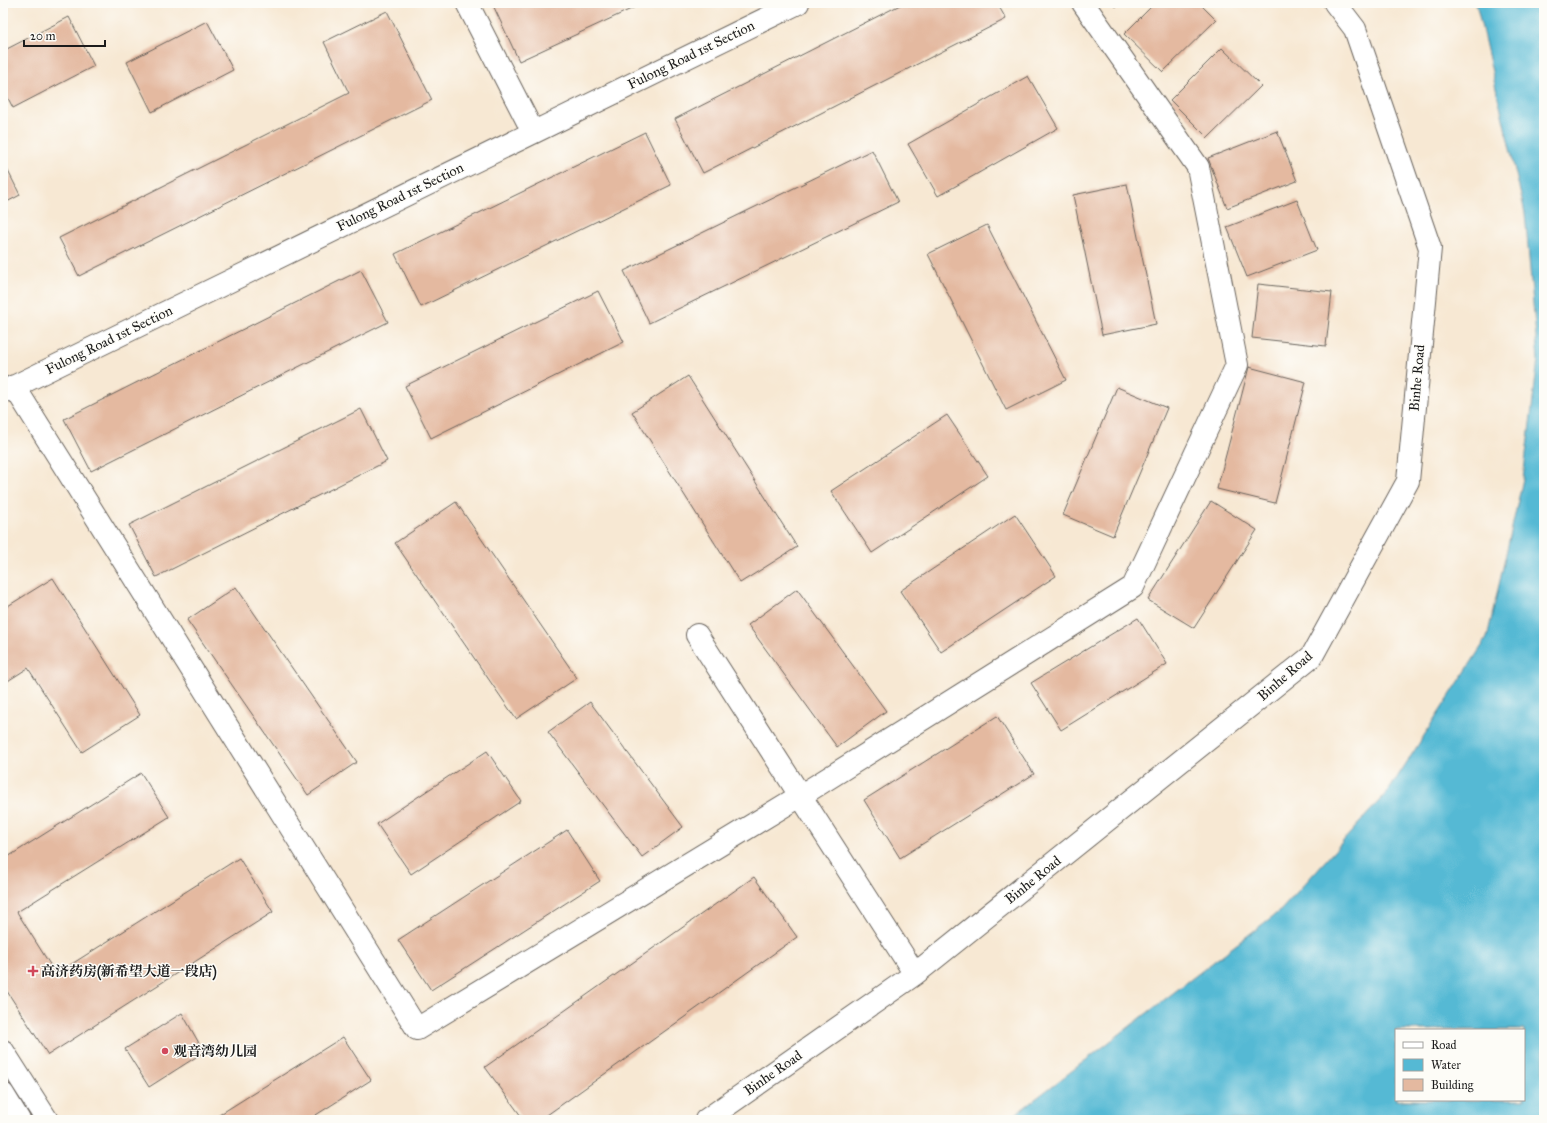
<svg xmlns="http://www.w3.org/2000/svg" width="1547" height="1123" viewBox="0 0 1547 1123" font-family="'IM FELL Great Primer','Noto Serif SC',serif">
<style>
.water{fill:#55b9d4;stroke:#386a78;fill-rule:evenodd}
.building{fill:#e4b9a0}
.lines{fill:none;stroke-linecap:round;stroke-linejoin:round}
.minor-casing{stroke:#69635c;stroke-width:24}
.tertiary-casing{stroke:#69635c;stroke-width:24}
.minor{stroke:#fff;stroke-width:22}
.tertiary{stroke:#fff;stroke-width:22}
.poi-dot{fill:#d1495b;stroke:#fdfcf7;stroke-width:1.5}
.labels{text-anchor:middle;dominant-baseline:central;stroke-width:3;stroke-linejoin:round;paint-order:stroke}
.street-label{font-size:14px;fill:#1c1c1c;stroke:#fdfcf7}
.poi-label{font-size:14px;font-weight:bold;fill:#1c1c1c;stroke:#fdfcf7;text-anchor:start}
</style>
<rect width="100%" height="100%" fill="#fdfcf7"/>
<filter id="ink" filterUnits="userSpaceOnUse"><feTurbulence type="fractalNoise" baseFrequency=".025" numOctaves="2"/><feDisplacementMap in="SourceGraphic" scale="8" xChannelSelector="R" yChannelSelector="G"/><feConvolveMatrix kernelMatrix="1 2 1 2 8 2 1 2 1" color-interpolation-filters="sRGB"/></filter>
<filter id="wash" filterUnits="userSpaceOnUse"><feTurbulence type="fractalNoise" baseFrequency=".012" numOctaves="4" result="noise"/><feDisplacementMap in="SourceGraphic" scale="16" xChannelSelector="R" yChannelSelector="G"/><feGaussianBlur stdDeviation="0.9" result="paint"/><feColorMatrix in="noise" values="0 0 0 0 0 0 0 0 0 0 0 0 0 0 0 0 0 1.4 0 .05"/><feComposite in="paint" operator="in"/></filter>
<g filter="url(#wash)">
<rect width="100%" height="100%" fill="#f7e8d3"/>
<path class="water" d="M1476 3H1544V1120H1008L1281 910 1389 790 1487 638 1523 479 1538 360 1525 213ZM1396 1030H1524V1100H1396Z"/>
<g id="blocks">
<path class="building" d="M492 3H644L519 61Z
M904 3H997L1006 19 703 173 675 119Z
M1111 3H1119L1115 7Z
M1155 3H1199L1216 20 1163 72 1124 34Z
M387 11 432 100 79 276 59 238 349 93 324 42Z
M69 17 94 66 13 108 3 88V51Z
M207 21 233 70 152 112 127 62Z
M1222 48 1261 86 1208 138 1170 100Z
M1028 76 1058 128 938 196 908 144Z
M1277 131 1297 181 1227 208 1208 158Z
M645 132 671 185 421 307 395 254Z
M872 150 898 202 649 323 624 271Z
M3 161 20 195 3 204Z
M1127 184 1156 324 1102 335 1073 195Z
M1297 200 1317 250 1247 277 1227 227Z
M987 225 1066 380 1006 410 928 254Z
M361 270 388 322 91 471 64 419Z
M1258 284 1332 292 1326 346 1252 338Z
M598 291 624 342 431 438 405 386Z
M1249 367 1306 382 1275 503 1217 489Z
M688 376 797 547 740 583 632 412Z
M1117 387 1167 408 1113 536 1063 515Z
M361 409 387 461 156 577 129 525Z
M947 415 988 476 872 553 831 491Z
M1211 501 1257 530 1194 628 1148 600Z
M456 502 577 678 516 719 395 543Z
M1015 514 1056 576 941 652 900 591Z
M53 578 140 715 82 752 28 668 3 684V609Z
M236 587 357 762 308 795 187 620Z
M797 589 886 711 837 747 748 625Z
M1138 618 1167 664 1061 730 1031 683Z
M590 702 683 827 642 857 548 732Z
M997 716 1034 774 900 858 864 800Z
M487 751 521 801 411 874 377 824Z
M141 773 169 817 17 912 56 974 239 858 273 912 48 1055 3 985V860Z
M567 830 600 881 431 990 398 940Z
M754 877 797 937 540 1120H524L485 1067Z
M182 1013 204 1052 149 1087 125 1049Z
M343 1037 371 1080 308 1120H211Z"/>
</g>
</g>
<g filter="url(#ink)">
<use href="#blocks" fill-opacity="0" stroke="#69635c" stroke-width="1"/>
<g class="lines">
<defs>
<path id="minor" d="M467 3 533 132
M14 386 417 1029 800 796 1133 587 1237 365 1198 167 1083 3
M3 392 798 3
M697 635 915 974
M706 1120 915 974 1312 656 1408 481 1430 248 1355 29 1335 3"/>
<path id="tertiary" d="M3 1051 47 1120
M3 1094 19 1120"/>
</defs>
<use href="#minor" class="minor-casing"/>
<use href="#tertiary" class="tertiary-casing"/>
<use href="#minor" class="minor"/>
<use href="#tertiary" class="tertiary"/>
</g>
</g>
<g class="poi-dot">
<path d="M31 965h4v4h4v4h-4v4h-4v-4h-4v-4h4z"/>
<circle cx="165" cy="1051" r="4"/>
</g>
<g class="labels">
<g class="street-label">
<text transform="translate(691 55) rotate(-26)">Fulong Road 1st Section</text>
<text transform="translate(400 197) rotate(-26)">Fulong Road 1st Section</text>
<text transform="translate(109 340) rotate(-26)">Fulong Road 1st Section</text>
<text transform="translate(1417 378) rotate(-85)">Binhe Road</text>
<text transform="translate(1285 676) rotate(-41)">Binhe Road</text>
<text transform="translate(1033 880) rotate(-39)">Binhe Road</text>
<text transform="translate(773 1073) rotate(-35)">Binhe Road</text>
</g>
<g class="poi-label">
<text x="41" y="971">高济药房(新希望大道一段店)</text>
<text x="173" y="1051">观音湾幼儿园</text>
</g>
</g>
<rect width="1547" height="1123" fill="none" stroke="#fdfcf7" stroke-width="16"/>
<rect x="1395" y="1029" width="130" height="72" fill="#fdfcf7" stroke="#a3a29f"/>
<rect x="1403" y="1042" width="20" height="6" fill="#ffffff" stroke="#a3a29f"/>
<text x="1431" y="1049" font-size="12" fill="#1c1c1c">Road</text>
<rect x="1403" y="1059" width="20" height="12" fill="#55b9d4" stroke="#a3a29f"/>
<text x="1431" y="1069" font-size="12" fill="#1c1c1c">Water</text>
<rect x="1403" y="1079" width="20" height="12" fill="#e4b9a0" stroke="#a3a29f"/>
<text x="1431" y="1089" font-size="12" fill="#1c1c1c">Building</text>
<path d="M24 40v6h81v-6" fill="none" stroke="#1c1c1c" stroke-width="2"/>
<text x="30" y="40" font-size="12" fill="#1c1c1c" stroke="#fdfcf7" stroke-width="3" paint-order="stroke">20 m</text>
</svg>
